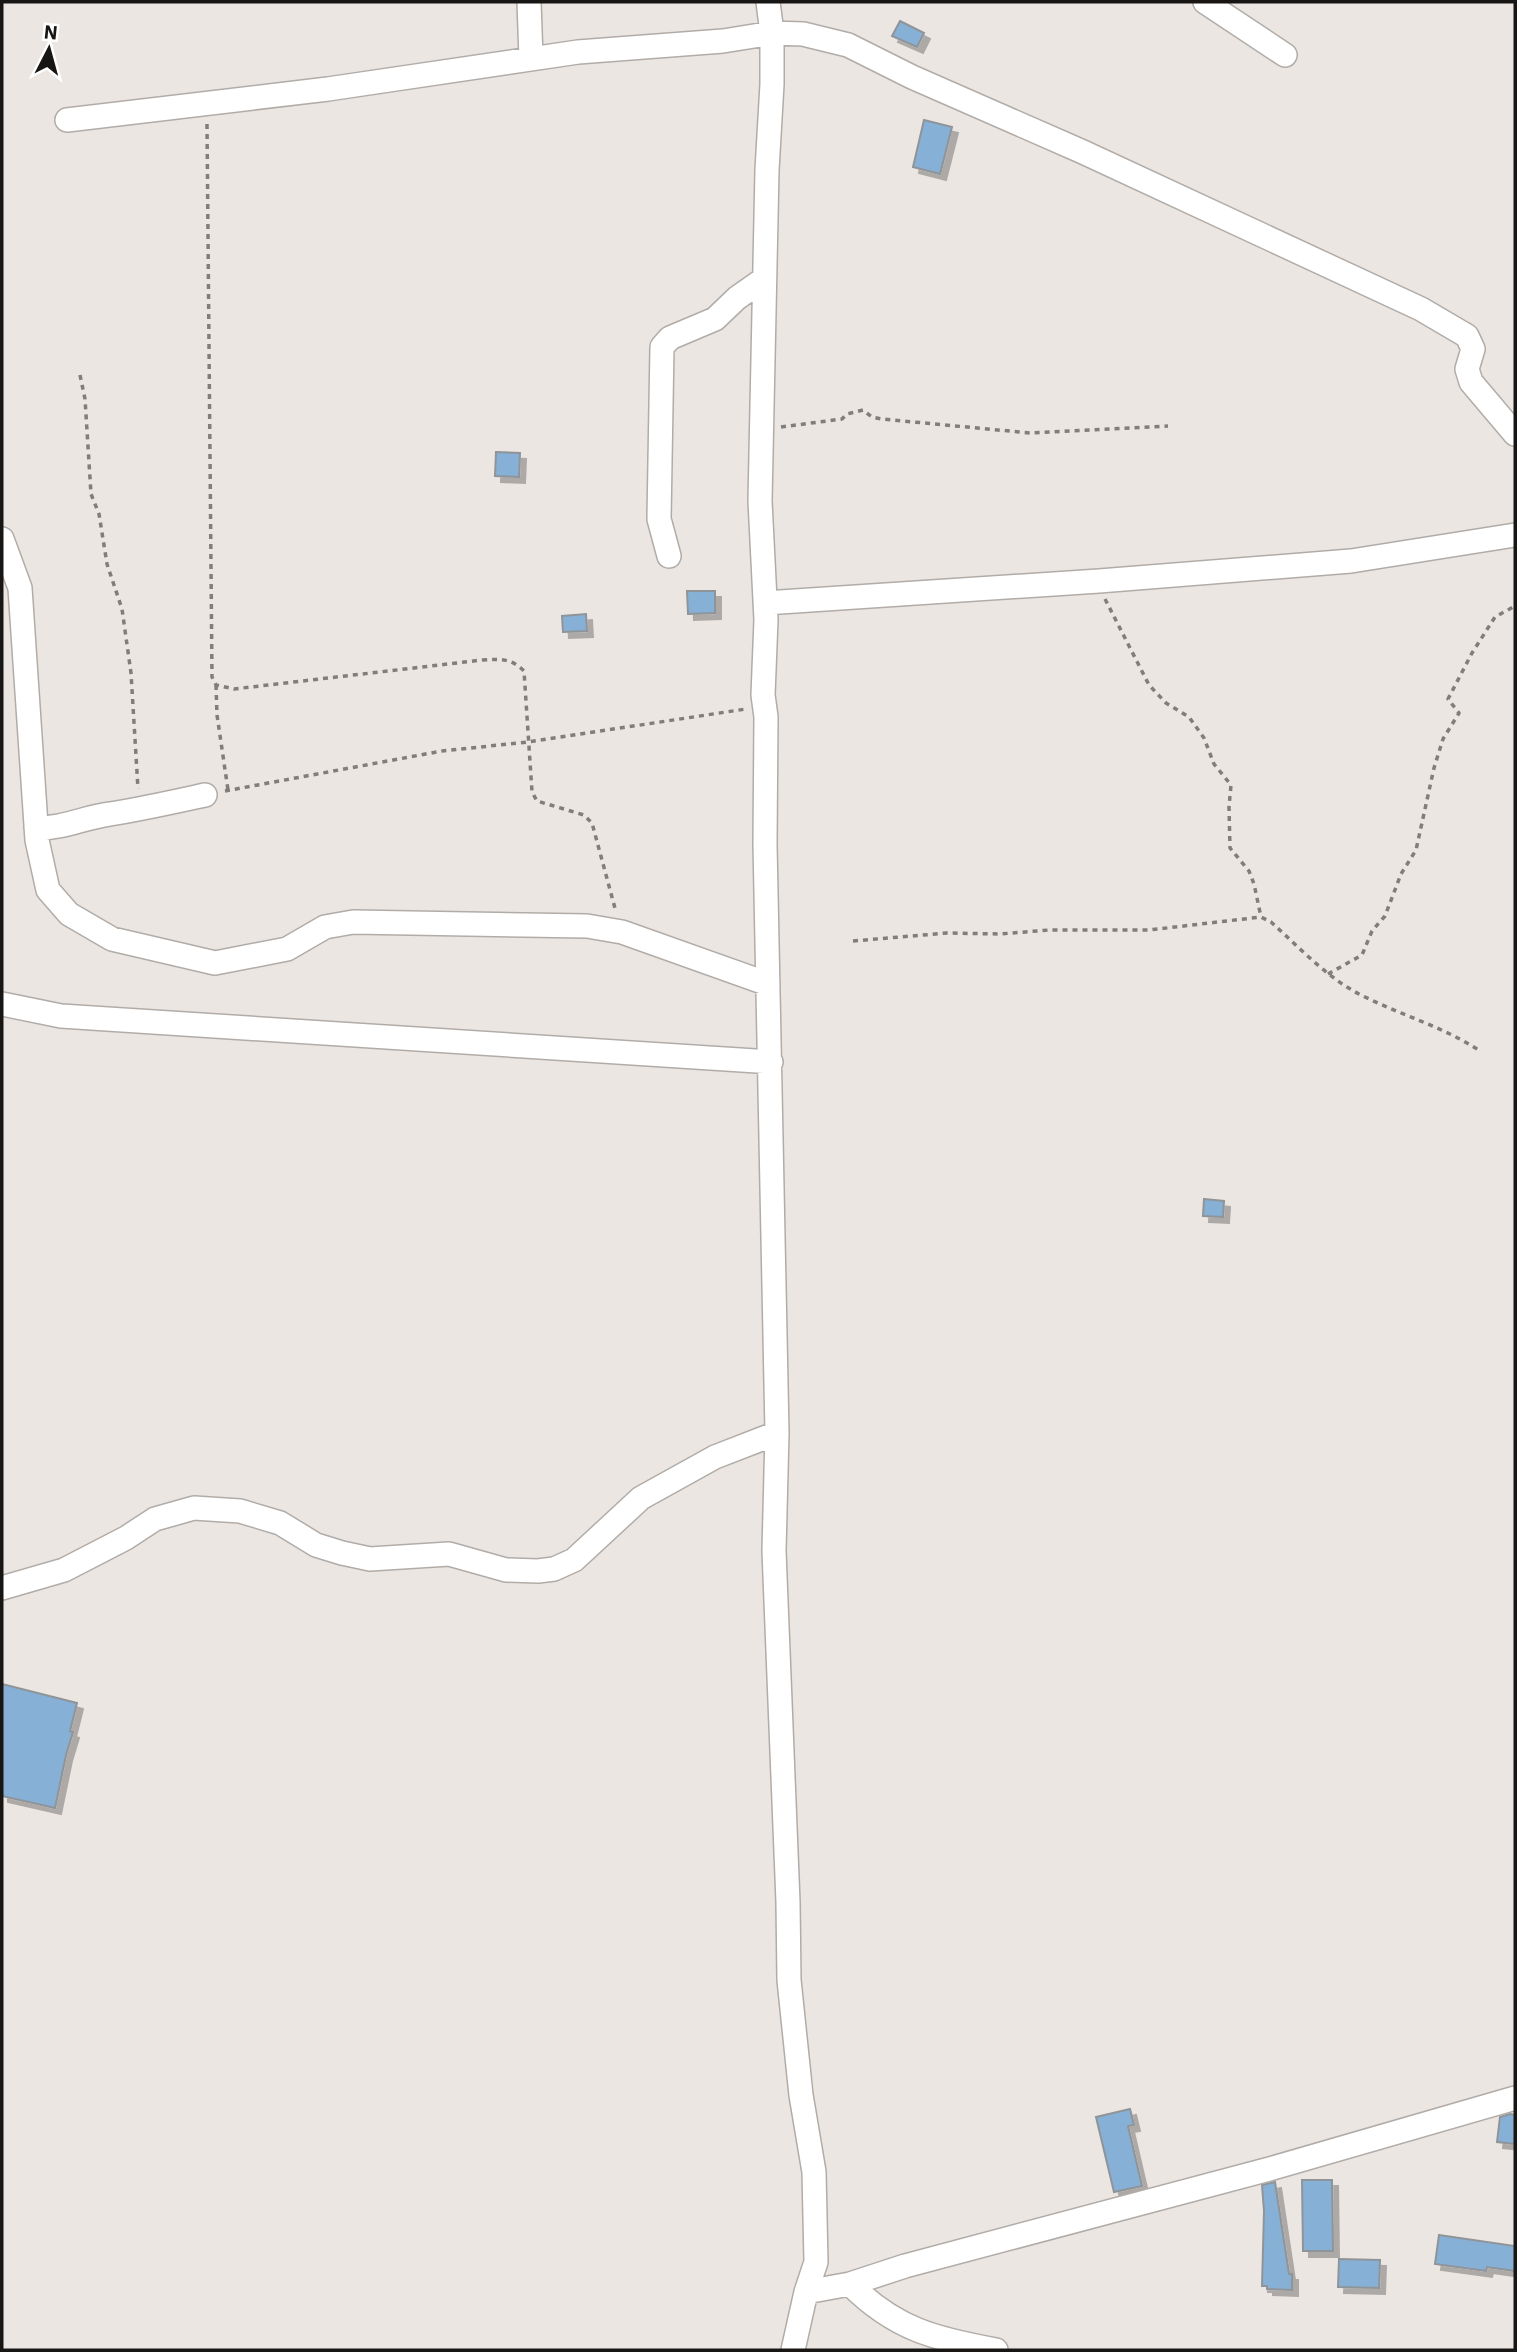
<svg xmlns="http://www.w3.org/2000/svg" width="1517" height="2352" viewBox="0 0 1517 2352" font-family="'IBM Plex Sans',sans-serif">
<style>
.building{fill:#87b0d6;stroke:#8f9499;stroke-width:2;filter:url(#shadow)}
.lines{fill:none;stroke-linecap:round;stroke-linejoin:round}
.minor-casing{stroke:#b1aca8;stroke-width:26}
.path{stroke:#817d7a;stroke-width:3.5;stroke-dasharray:5 5;stroke-linecap:butt}
.minor{stroke:#fff;stroke-width:23}
</style>
<defs>
<filter id="shadow"><feDropShadow dx="6" dy="6" stdDeviation="0" flood-color="#0004"/></filter>
</defs>
<rect width="100%" height="100%" fill="#ece6e2"/>
<path class="building" d="M900 21 924 33 917 47 892 36Z
M924 120 952 127 940 174 913 167Z
M496 452 520 453 519 477 495 476Z
M687 591H715V613L688 614Z
M586 614 587 631 563 632 562 616Z
M1204 1199 1224 1201 1223 1217 1203 1216Z
M2 1684 77 1703 70 1731 73 1732 66 1755 55 1808 2 1796Z
M1130 2109 1134 2125 1128 2126 1142 2186 1114 2192 1096 2117Z
M1510 2114 1515 2115V2144L1497 2142 1500 2117Z
M1302 2180H1332L1333 2251H1303Z
M1275 2182 1289 2274H1292V2290L1267 2289V2286H1262L1264 2211 1262 2185Z
M1439 2235 1515 2246V2271L1487 2267 1486 2271 1435 2264Z
M1339 2259 1380 2260 1379 2288 1338 2287Z"/>
<g class="lines">
<defs>
<path id="minor" d="M529 2 531 58
M768 2 772 33V84L767 170 760 501 766 620 763 695 766 717 765 844 777 1433 774 1551 788 1902 789 1980 801 2095 814 2172 816 2262 806 2292 793 2350
M1205 2 1285 55
M67 120 328 89 578 52 723 41 772 33 803 34 848 45 912 77 1083 152 1421 309 1467 336 1473 349 1467 369 1471 382 1515 434
M2 539 20 588 37 840 48 890 69 914 112 939 215 963 287 949 325 927 353 922 587 926 622 932 768 984
M669 556 659 519 662 347 670 338 715 319 737 298 764 279
M765 603 1099 581 1351 561 1515 535
M36 828C62 829 85 817 110 814 142 809 173 802 205 795
M2 1004 61 1016 771 1062
M2 1588 64 1570 126 1538 155 1519 194 1508 240 1511 280 1523 316 1545 342 1553 370 1559 449 1554 506 1570 538 1571 554 1569 574 1560 641 1498 715 1457 777 1433
M850 2284C895 2329 935 2339 996 2350
M806 2292 850 2284 905 2266 1273 2168 1515 2098"/>
</defs>
<use href="#minor" class="minor-casing"/>
<path class="path" d="M207 124 212 677 216 685 234 689 482 660C500 659 511 658 524 671L532 792 537 801 584 815 592 823 616 912
M80 375 85 399 91 494 99 514 107 564 122 609 131 673 138 789
M781 427 842 419 847 414 863 410 872 417 882 419 1030 433 1168 426
M1105 599 1149 685 1166 703 1189 717 1204 738 1214 764 1231 785 1229 807 1230 848 1249 871 1254 884 1261 917
M216 685 217 715 228 790
M225 791 442 751 528 742 746 709
M853 941 947 933 1000 934 1049 930H1149L1261 917 1271 922C1300 948 1328 979 1363 996 1403 1016 1444 1027 1480 1051
M1328 974 1362 955 1372 931 1385 916 1401 874 1416 850 1434 768 1443 739 1459 713 1448 699 1472 653 1495 617 1515 606"/>
<use href="#minor" class="minor"/>
</g>
<rect width="1517" height="2352" fill="none" stroke="#181614" stroke-width="7"/>
<g transform="translate(49 49) rotate(6)" stroke="#ffffff" stroke-width="5" paint-order="stroke">
<path d="M0-5L12 26L0 18L-12 26Z" fill="#181614"/>
<text y="-10" font-size="19" font-weight="bold" text-anchor="middle" fill="#181614">N</text>
</g>
</svg>
